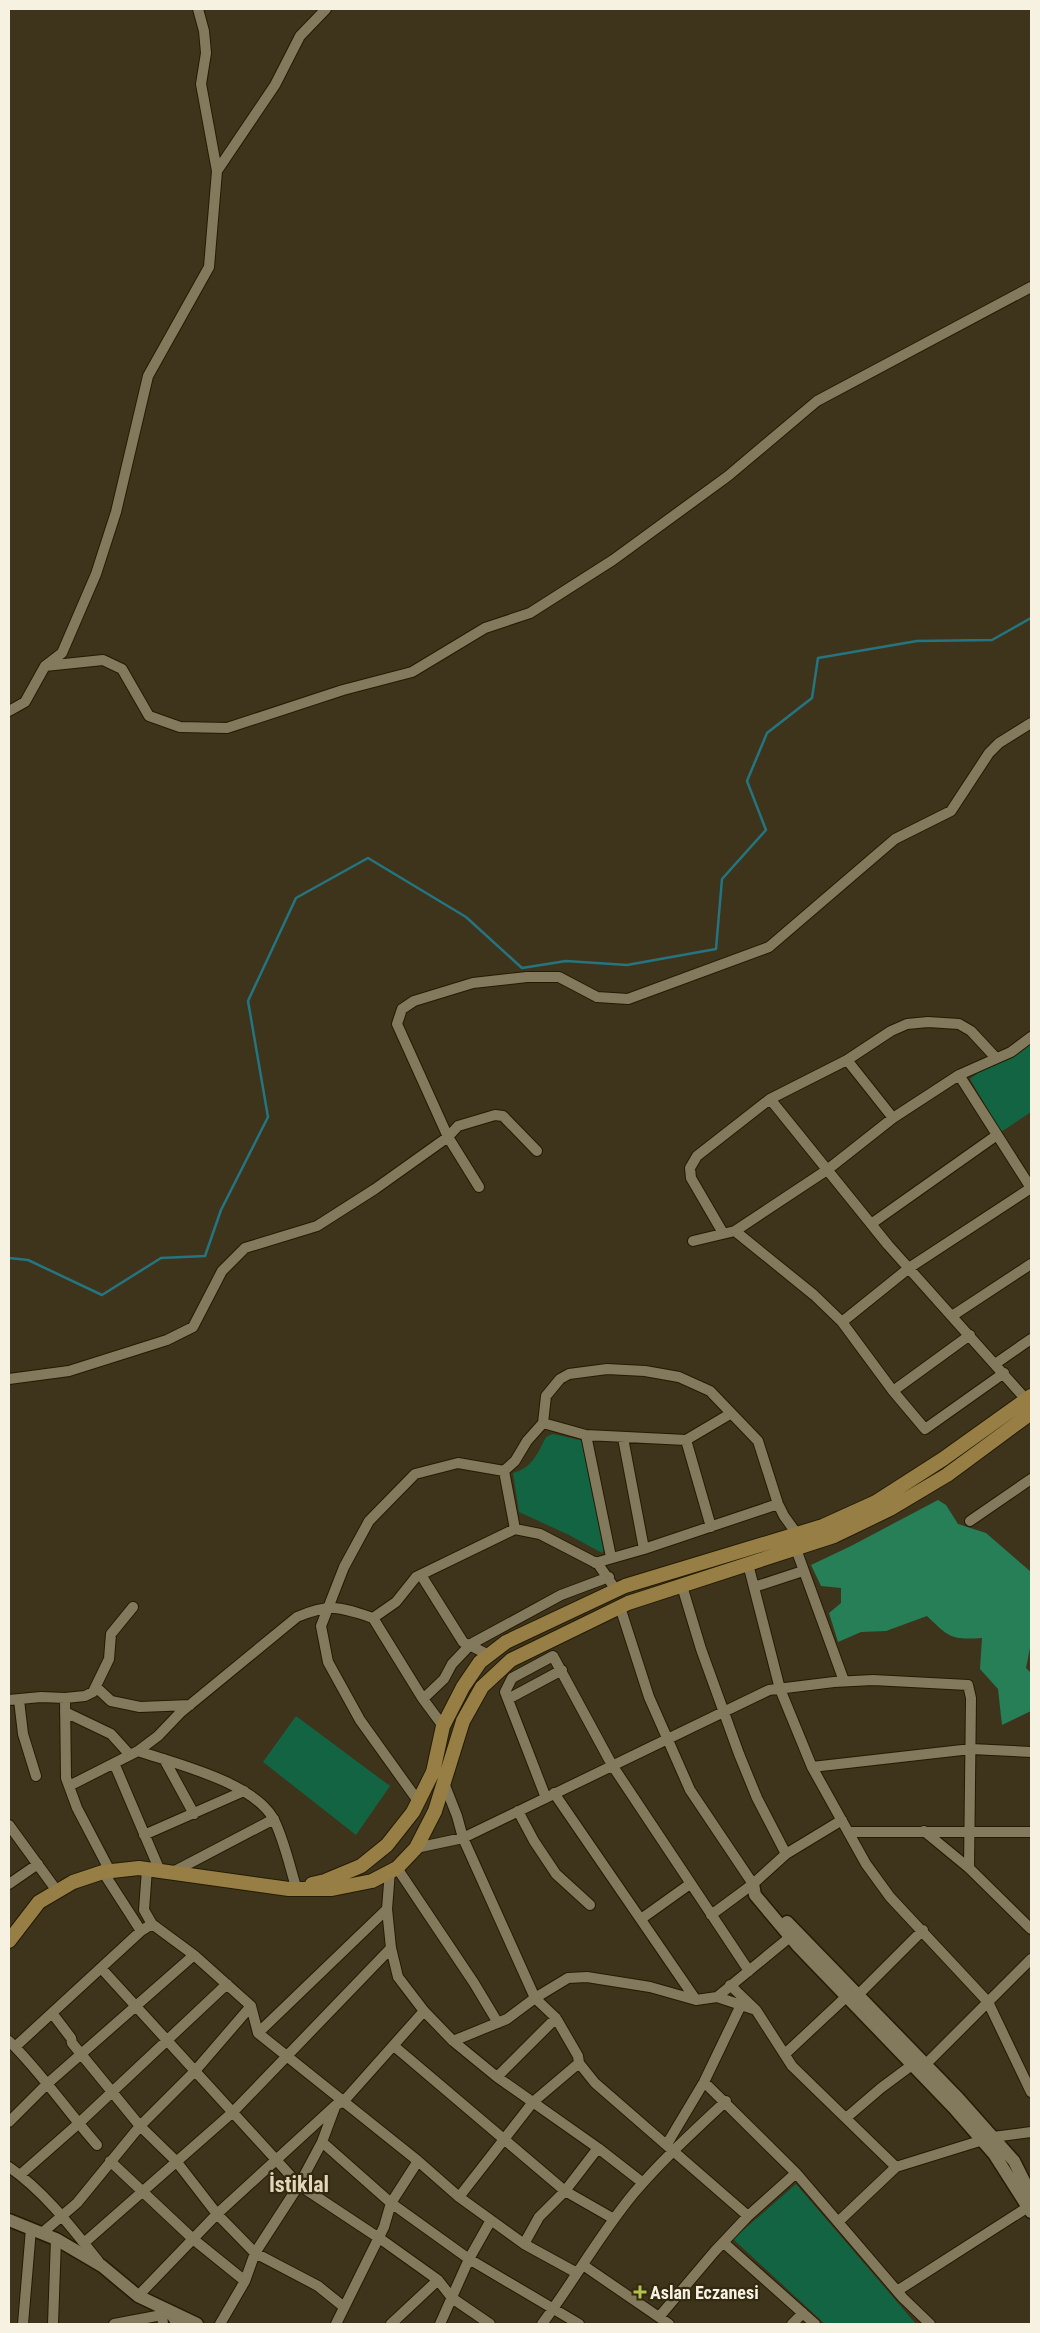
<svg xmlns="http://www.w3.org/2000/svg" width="1040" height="2333" viewBox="0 0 1040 2333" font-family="'Roboto Condensed',sans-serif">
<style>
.green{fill:#136443}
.forest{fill:#277f58}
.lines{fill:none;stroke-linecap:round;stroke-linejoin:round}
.stream{stroke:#247581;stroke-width:2.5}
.minor-casing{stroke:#241b03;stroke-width:12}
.tertiary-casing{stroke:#241b03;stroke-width:15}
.secondary-casing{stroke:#241b03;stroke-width:16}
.minor{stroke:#83795d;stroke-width:10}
.tertiary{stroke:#83795d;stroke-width:12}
.secondary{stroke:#967e44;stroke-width:14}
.poi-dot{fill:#b3c24b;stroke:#332a11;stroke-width:2}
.labels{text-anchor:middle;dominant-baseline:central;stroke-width:4.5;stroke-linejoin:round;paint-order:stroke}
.poi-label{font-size:18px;font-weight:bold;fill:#f7f1e2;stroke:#332a11;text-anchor:start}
.district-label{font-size:22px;font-weight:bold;fill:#e2d7b9;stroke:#332a11}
</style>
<rect width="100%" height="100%" fill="#3d341b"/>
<path class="green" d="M1031 1032V1112L1001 1132 970 1079Z
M553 1434 584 1441 605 1548 602 1553 569 1535 519 1512 513 1473C532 1468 538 1453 546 1437Z
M296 1716 390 1786 356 1835 263 1762Z
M796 2184 916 2324H825L733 2239Z"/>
<path class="forest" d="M938 1500 946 1505 958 1524 986 1533 1031 1572V1643L1026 1668 1031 1673V1711L1002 1725 998 1689 980 1669 982 1638C950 1640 949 1637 927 1616L886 1631 861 1632 838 1642 829 1613 841 1603V1588L821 1586 811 1565 851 1546Z"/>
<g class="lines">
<path class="stream" d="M9 1258 28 1260 102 1295 161 1258 205 1256 221 1210 268 1117 248 1001 296 898 368 858 466 917 522 968 566 961 627 965 716 949 722 879 766 830 747 781 767 733 812 698 818 658 917 641 992 640 1031 618"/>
<defs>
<path id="minor" d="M217 171 275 85 300 36 326 9
M45 666 103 660 122 669 149 716 180 727 227 728 343 690 412 672 485 628 530 613 613 560 728 476 817 401 1031 287
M9 711 25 702 45 666 62 653 96 574 116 512 148 376 209 267 217 171 201 84 206 53 204 31 198 9
M847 1060 893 1118
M959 1075 1031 1188
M770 1099 888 1245 1031 1405
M479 1187 448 1137 397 1024 402 1009 414 1001 473 983 527 977H559L597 997 628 999 769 947 895 839 951 811 989 753 999 743 1031 723
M871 1224 997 1135
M735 1231 814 1295 842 1322 893 1391 925 1429 1004 1373
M723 1233 691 1178 690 1168 697 1156 770 1099 847 1060 891 1031 907 1024 928 1022 959 1024 971 1031 996 1058
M693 1241 735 1231 827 1170 893 1118 959 1075 1011 1052 1031 1037
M952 1316 1031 1264
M842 1322 909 1268 1031 1188
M995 1364 1031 1339
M9 1379 69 1371 167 1340 193 1327 222 1271 245 1248 317 1226 375 1189 448 1137 458 1126 495 1115 503 1116 537 1151
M893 1391 970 1335
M543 1423 586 1435 686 1440 730 1414
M586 1435 611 1557
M623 1438 644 1549
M686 1440 711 1527
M504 1471 515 1529
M970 1521 1031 1479
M796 1549 844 1681
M595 1563 644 1549 778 1504
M748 1564 780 1689 812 1767 866 1864 890 1897 988 2002 1031 2092
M421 1575 463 1642 489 1655
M682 1586 701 1649 739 1754 757 1798 786 1854
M754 1587 803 1571
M620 1607 649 1697 690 1790 753 1884
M373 1618 396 1602 416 1577 515 1529 540 1534 598 1564 616 1590
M96 1687 111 1701 140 1707 190 1705
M65 1698 85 1696 93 1692 109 1659 111 1634 133 1607
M423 1699 444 1679 452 1664 471 1644 561 1595 609 1577
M508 1699 562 1670
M9 1700 41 1697 65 1698 66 1778 77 1808 110 1871
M19 1700 23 1734 36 1776
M65 1712 111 1734 130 1755
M138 1751C176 1764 252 1782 273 1818 283 1836 290 1867 296 1887
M164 1759 194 1814
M114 1763 160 1871
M812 1767 971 1749 1031 1752
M444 1783 457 1816 463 1838 535 1998 556 2018 578 2056 579 2063 595 2083 748 2216
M69 1786 138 1751 158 1736 180 1713 297 1617C330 1603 340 1607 373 1618L423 1699 443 1726
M554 1793 696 2000
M546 1798 505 1692 512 1678 553 1656 612 1765 749 1971
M418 1801 360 1720 328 1662 321 1626 344 1567 369 1521 415 1474 458 1463 504 1471 515 1461 527 1441 543 1423 546 1396 560 1379 569 1374 607 1369 645 1371 679 1377 710 1391 758 1441 778 1504 784 1516 797 1534
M518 1811 534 1841 556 1874 590 1905
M9 1825 57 1891
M924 1831 969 1868 1031 1929
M848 1832H1031
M144 1835 244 1791
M416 1848 463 1838 769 1690 834 1682 873 1680 968 1685 971 1698 969 1868
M397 1868 474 1983 498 2023
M147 1869 144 1910 152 1924 194 1955 251 2006 258 2033 418 2161 459 2197 524 2244 577 2273
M390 1871 387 1909 391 1948 398 1977 424 2011 453 2041 497 2077 598 2148 643 2183
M103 1872 141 1931
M171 1873 274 1819
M9 1884 38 1864
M711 1915 753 1884 786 1854 842 1820
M641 1919 690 1884
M101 1968 299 2185 382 2240 438 2280 452 2298 490 2324
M730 1985 756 2010 792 2066 896 2167
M859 1994 923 1930
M717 1997 790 1937
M52 2013 71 2038 72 2043 140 2126 176 2161 217 2214 255 2253 318 2286 344 2307
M258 2033 387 1909
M9 2041C41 2072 67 2111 97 2145
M453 2041 507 2019 535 1998 568 1978 587 1977 650 1987 696 2000 717 1997 756 2010
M394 2046 565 2191 614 2219
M15 2047 141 1931 152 1924
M785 2054 846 1997
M926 2064 1031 1959
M497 2077 556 2018
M704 2082 796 2173 903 2298 930 2324
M846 2118 881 2088 912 2065
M9 2122 47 2084 194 1955
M993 2137 1031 2132
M322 2142 391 2203 469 2259 579 2324
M667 2144 704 2082 741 2005
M110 2161 193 2239 245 2281
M9 2167C45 2192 72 2228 99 2262
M20 2175 78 2124 227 1984
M459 2197 533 2102 579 2063
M838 2222 896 2167 983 2140
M42 2233 77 2203 140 2126 195 2071 251 2006
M84 2243 233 2112 391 1948
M724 2243 815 2324
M524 2244 539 2217 565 2191 598 2148
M583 2265 669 2324
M897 2291 1028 2207
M138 2296 217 2214 336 2105 343 2102 424 2011
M659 2317 715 2251 748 2216 796 2173
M23 2324 31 2229
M53 2324 56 2239
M114 2324 162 2315
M163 2324 162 2315 169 2312 177 2324
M220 2324 245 2281 255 2253 299 2185 322 2142 335 2107
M336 2324 384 2227 391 2203 418 2161
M391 2324 438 2280
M440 2324 469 2259 491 2220
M542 2324C574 2281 600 2234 634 2193 662 2160 694 2131 726 2101
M792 2324 803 2313"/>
<path id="tertiary" d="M753 1884 755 1895 797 1945 954 2108 994 2154 1031 2212
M787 1922 958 2098 1014 2161 1031 2195
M9 2220 56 2239 102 2266 138 2296 197 2324"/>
<path id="secondary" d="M312 1884 325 1881 361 1866 387 1845 413 1812 433 1772 443 1726 463 1687 480 1662 506 1642 625 1586 823 1526 876 1502 943 1459 1031 1396
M9 1941 39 1902 73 1882 103 1872 139 1868 289 1889H332L372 1881 397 1868 416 1848 435 1811 463 1721 482 1687 511 1660 628 1603 834 1536 890 1509 947 1475 1031 1413"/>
</defs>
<use href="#minor" class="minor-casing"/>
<use href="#tertiary" class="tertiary-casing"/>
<use href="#secondary" class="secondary-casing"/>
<use href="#minor" class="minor"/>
<use href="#tertiary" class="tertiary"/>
<use href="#secondary" class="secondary"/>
</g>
<path class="poi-dot" d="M637.5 2284.5h5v5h5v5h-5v5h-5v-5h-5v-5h5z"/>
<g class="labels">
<g class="poi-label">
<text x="650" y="2292">Aslan Eczanesi</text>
</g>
<g class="district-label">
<text x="299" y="2184">İstiklal</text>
</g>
</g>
<rect width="1040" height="2333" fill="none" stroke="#f7f1e2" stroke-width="20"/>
</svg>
